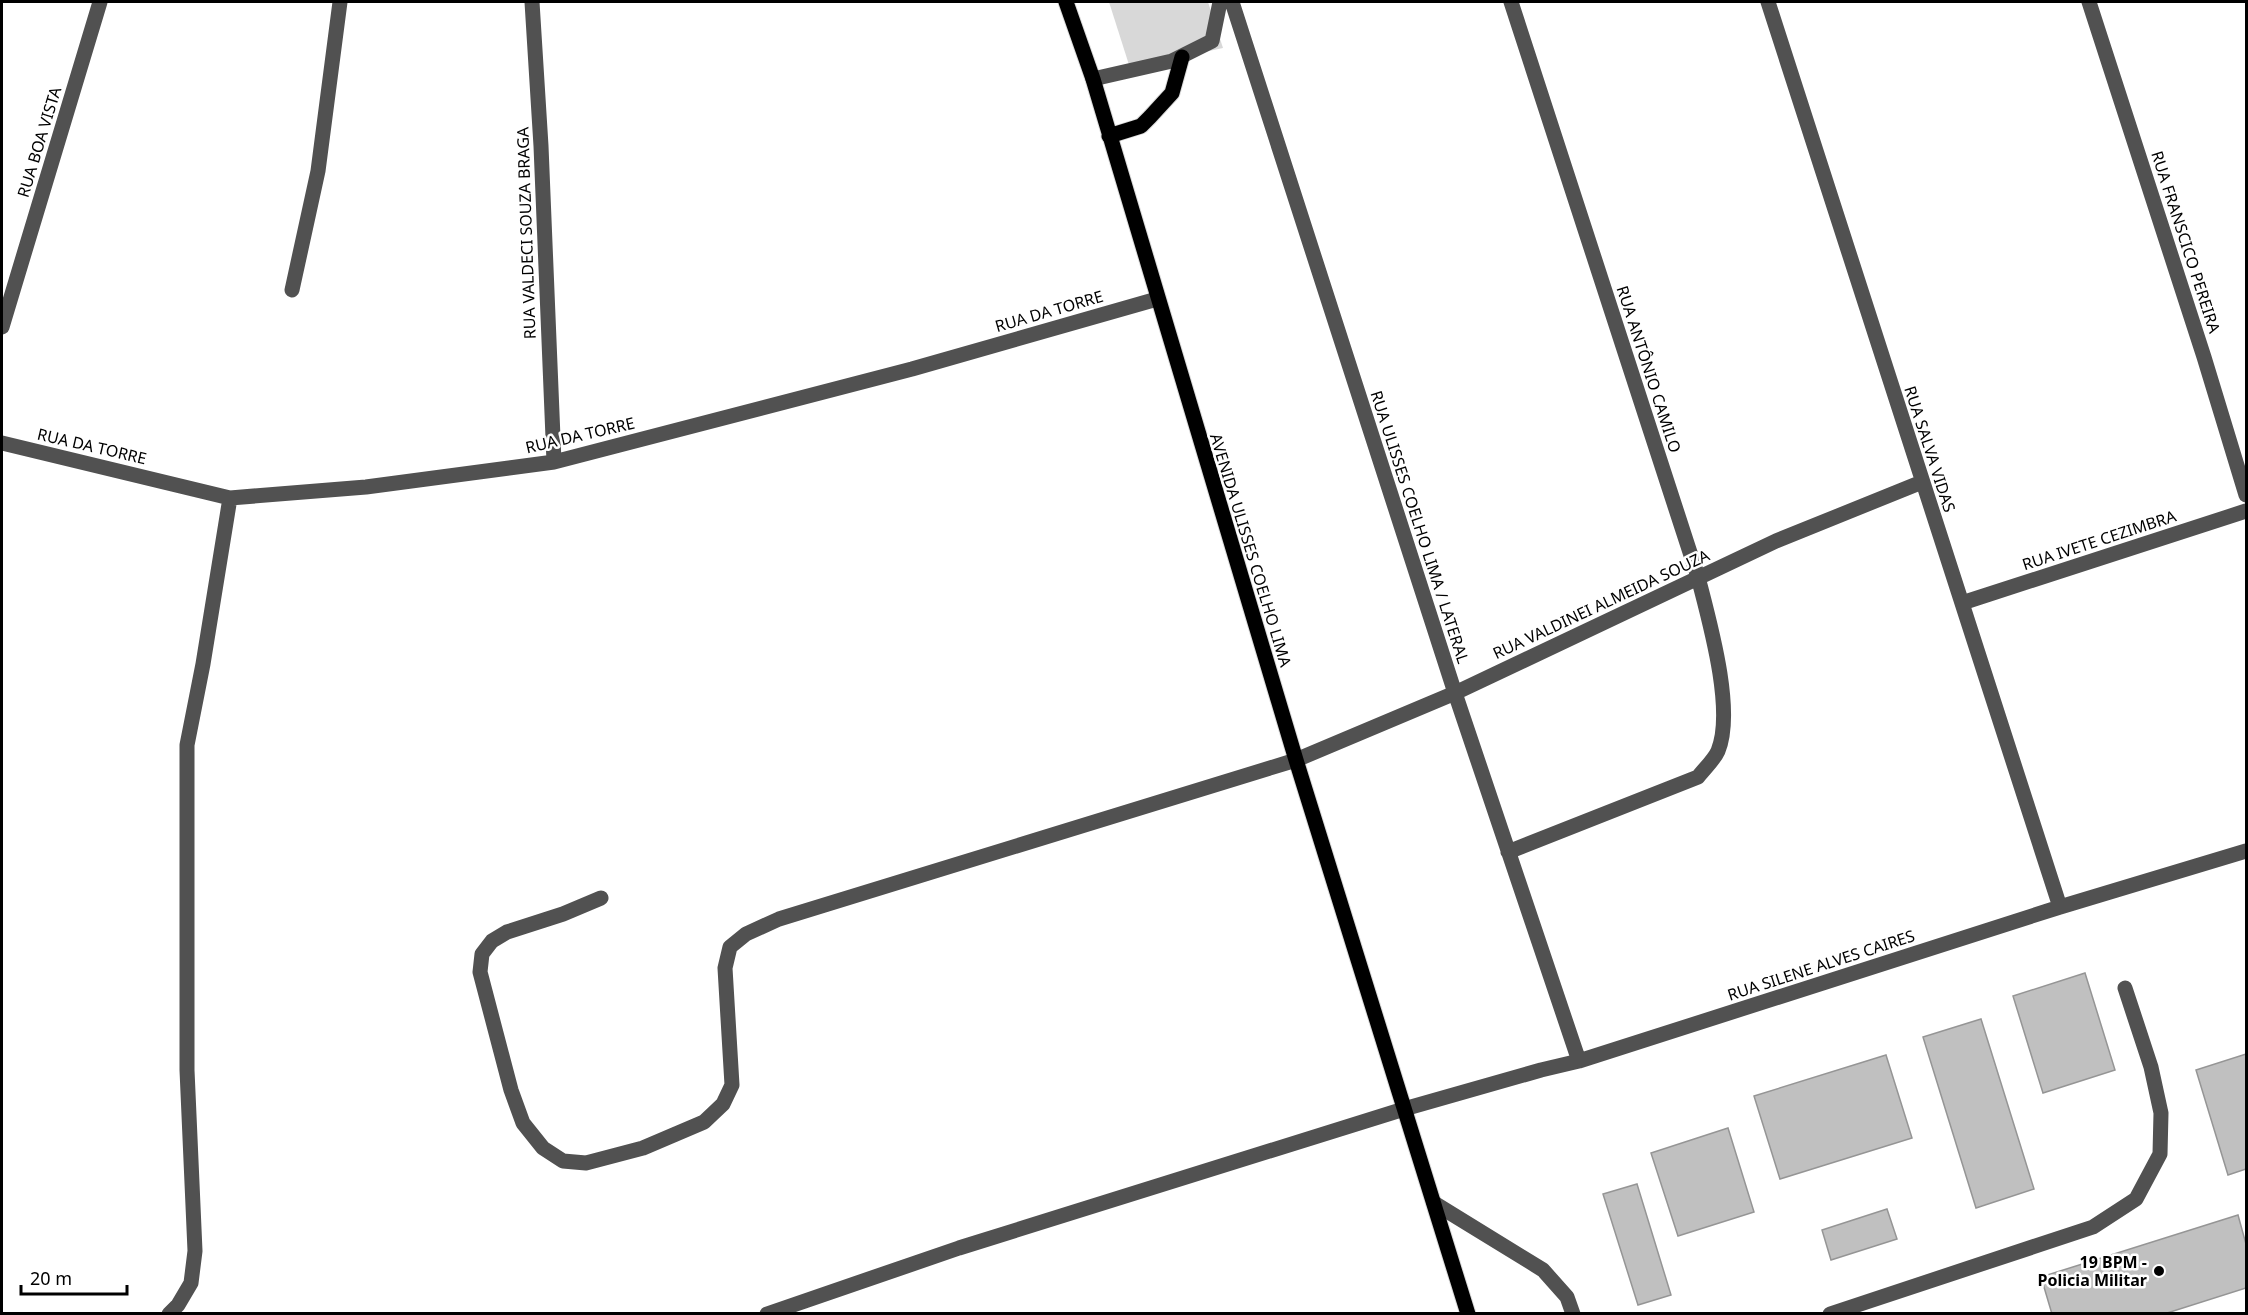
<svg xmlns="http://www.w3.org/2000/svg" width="2248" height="1315" viewBox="0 0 2248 1315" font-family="'Noto Sans',sans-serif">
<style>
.green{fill:#d8d8d8}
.building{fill:#c0c0c0;stroke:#959595;stroke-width:1.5}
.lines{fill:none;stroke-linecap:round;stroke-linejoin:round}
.major-casing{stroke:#dbdbdb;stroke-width:17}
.minor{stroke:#515151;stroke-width:15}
.major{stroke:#000;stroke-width:15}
.poi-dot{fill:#000;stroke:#fff;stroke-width:2}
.labels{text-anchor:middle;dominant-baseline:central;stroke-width:5;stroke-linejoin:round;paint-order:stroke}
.street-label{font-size:16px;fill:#000;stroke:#fff}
.poi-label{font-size:16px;font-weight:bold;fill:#000;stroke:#fff;text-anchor:end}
</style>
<rect width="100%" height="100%" fill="#fff"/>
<path class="green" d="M1109 2H1208L1223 48 1130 68Z"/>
<path class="building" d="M2085 973 2115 1070 2043 1093 2013 996Z
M1981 1019 2034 1189 1976 1208 1923 1037Z
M2246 1054V1169L2228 1175 2196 1070Z
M1886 1055 1912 1138 1780 1179 1754 1096Z
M1728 1128 1754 1212 1678 1236 1651 1153Z
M1637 1184 1671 1295 1638 1305 1603 1194Z
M1887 1209 1897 1239 1831 1260 1822 1230Z
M2238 1215 2246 1244V1288L2164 1314H2052L2041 1277Z"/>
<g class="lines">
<defs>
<path id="major" d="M1066 2 1093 79 1296 760 1468 1314
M1109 136 1141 126 1150 117 1172 93 1182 57"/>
</defs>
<use href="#major" class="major-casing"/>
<path class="minor" d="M532 2 541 146 554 462
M1232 2 1455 693 1579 1061
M1768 2 2060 907
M2089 2 2204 357 2246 495
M1093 79 1172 61 1212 41 1220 2
M292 290 318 171 340 2
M2 327 100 2
M2 443 230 498 366 487 554 462 912 369 1157 299
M1962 603 2246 511
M1508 852 1698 777C1704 769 1714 760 1718 751 1735 710 1709 620 1698 577L1511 2
M601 898 563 914 507 932 492 941 482 954 480 972 511 1090 523 1123 543 1148 563 1161 586 1163 643 1148 704 1122 723 1104 732 1085 725 968 730 947 746 934 779 919 1296 760 1455 693 1776 541 1922 482
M1434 1203 1543 1270 1567 1297 1573 1314
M169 1314 178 1305 191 1283 195 1251 187 1070V745L203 664 230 498
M767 1314 959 1248 1404 1109 1541 1070 1579 1061 2060 907 2246 851
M1830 1314 2093 1227 2136 1199 2160 1154 2161 1113 2151 1067 2125 988"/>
<use href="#major" class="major"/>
</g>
<circle class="poi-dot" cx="2159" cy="1271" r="6"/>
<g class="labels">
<g class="street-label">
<text transform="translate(39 142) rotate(-73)">RUA BOA VISTA</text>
<text transform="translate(526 233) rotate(-92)">RUA VALDECI SOUZA BRAGA</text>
<text transform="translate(2186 242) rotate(72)">RUA FRANSCICO PEREIRA</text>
<text transform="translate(1049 311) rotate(-16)">RUA DA TORRE</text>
<text transform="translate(1649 369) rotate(72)">RUA ANTÔNIO CAMILO</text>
<text transform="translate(580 435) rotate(-13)">RUA DA TORRE</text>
<text transform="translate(92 446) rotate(13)">RUA DA TORRE</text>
<text transform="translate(1930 449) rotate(72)">RUA SALVA VIDAS</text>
<text transform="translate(1420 527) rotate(72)">RUA ULISSES COELHO LIMA / LATERAL</text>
<text transform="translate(2099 540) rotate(-18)">RUA IVETE CEZIMBRA</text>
<text transform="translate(1251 550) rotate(73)">AVENIDA ULISSES COELHO LIMA</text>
<text transform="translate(1601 604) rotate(-25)">RUA VALDINEI ALMEIDA SOUZA</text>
<text transform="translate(1821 965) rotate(-18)">RUA SILENE ALVES CAIRES</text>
</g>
<g class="poi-label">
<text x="2147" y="1262">19 BPM -<tspan x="2147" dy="18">Policia Militar</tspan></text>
</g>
</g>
<rect width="2248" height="1315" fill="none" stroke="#000000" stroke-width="6"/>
<path d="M21 1285v9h106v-9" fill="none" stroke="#000000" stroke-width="3"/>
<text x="30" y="1285" font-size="18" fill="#000000" stroke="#ffffff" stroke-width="4.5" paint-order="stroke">20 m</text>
</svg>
